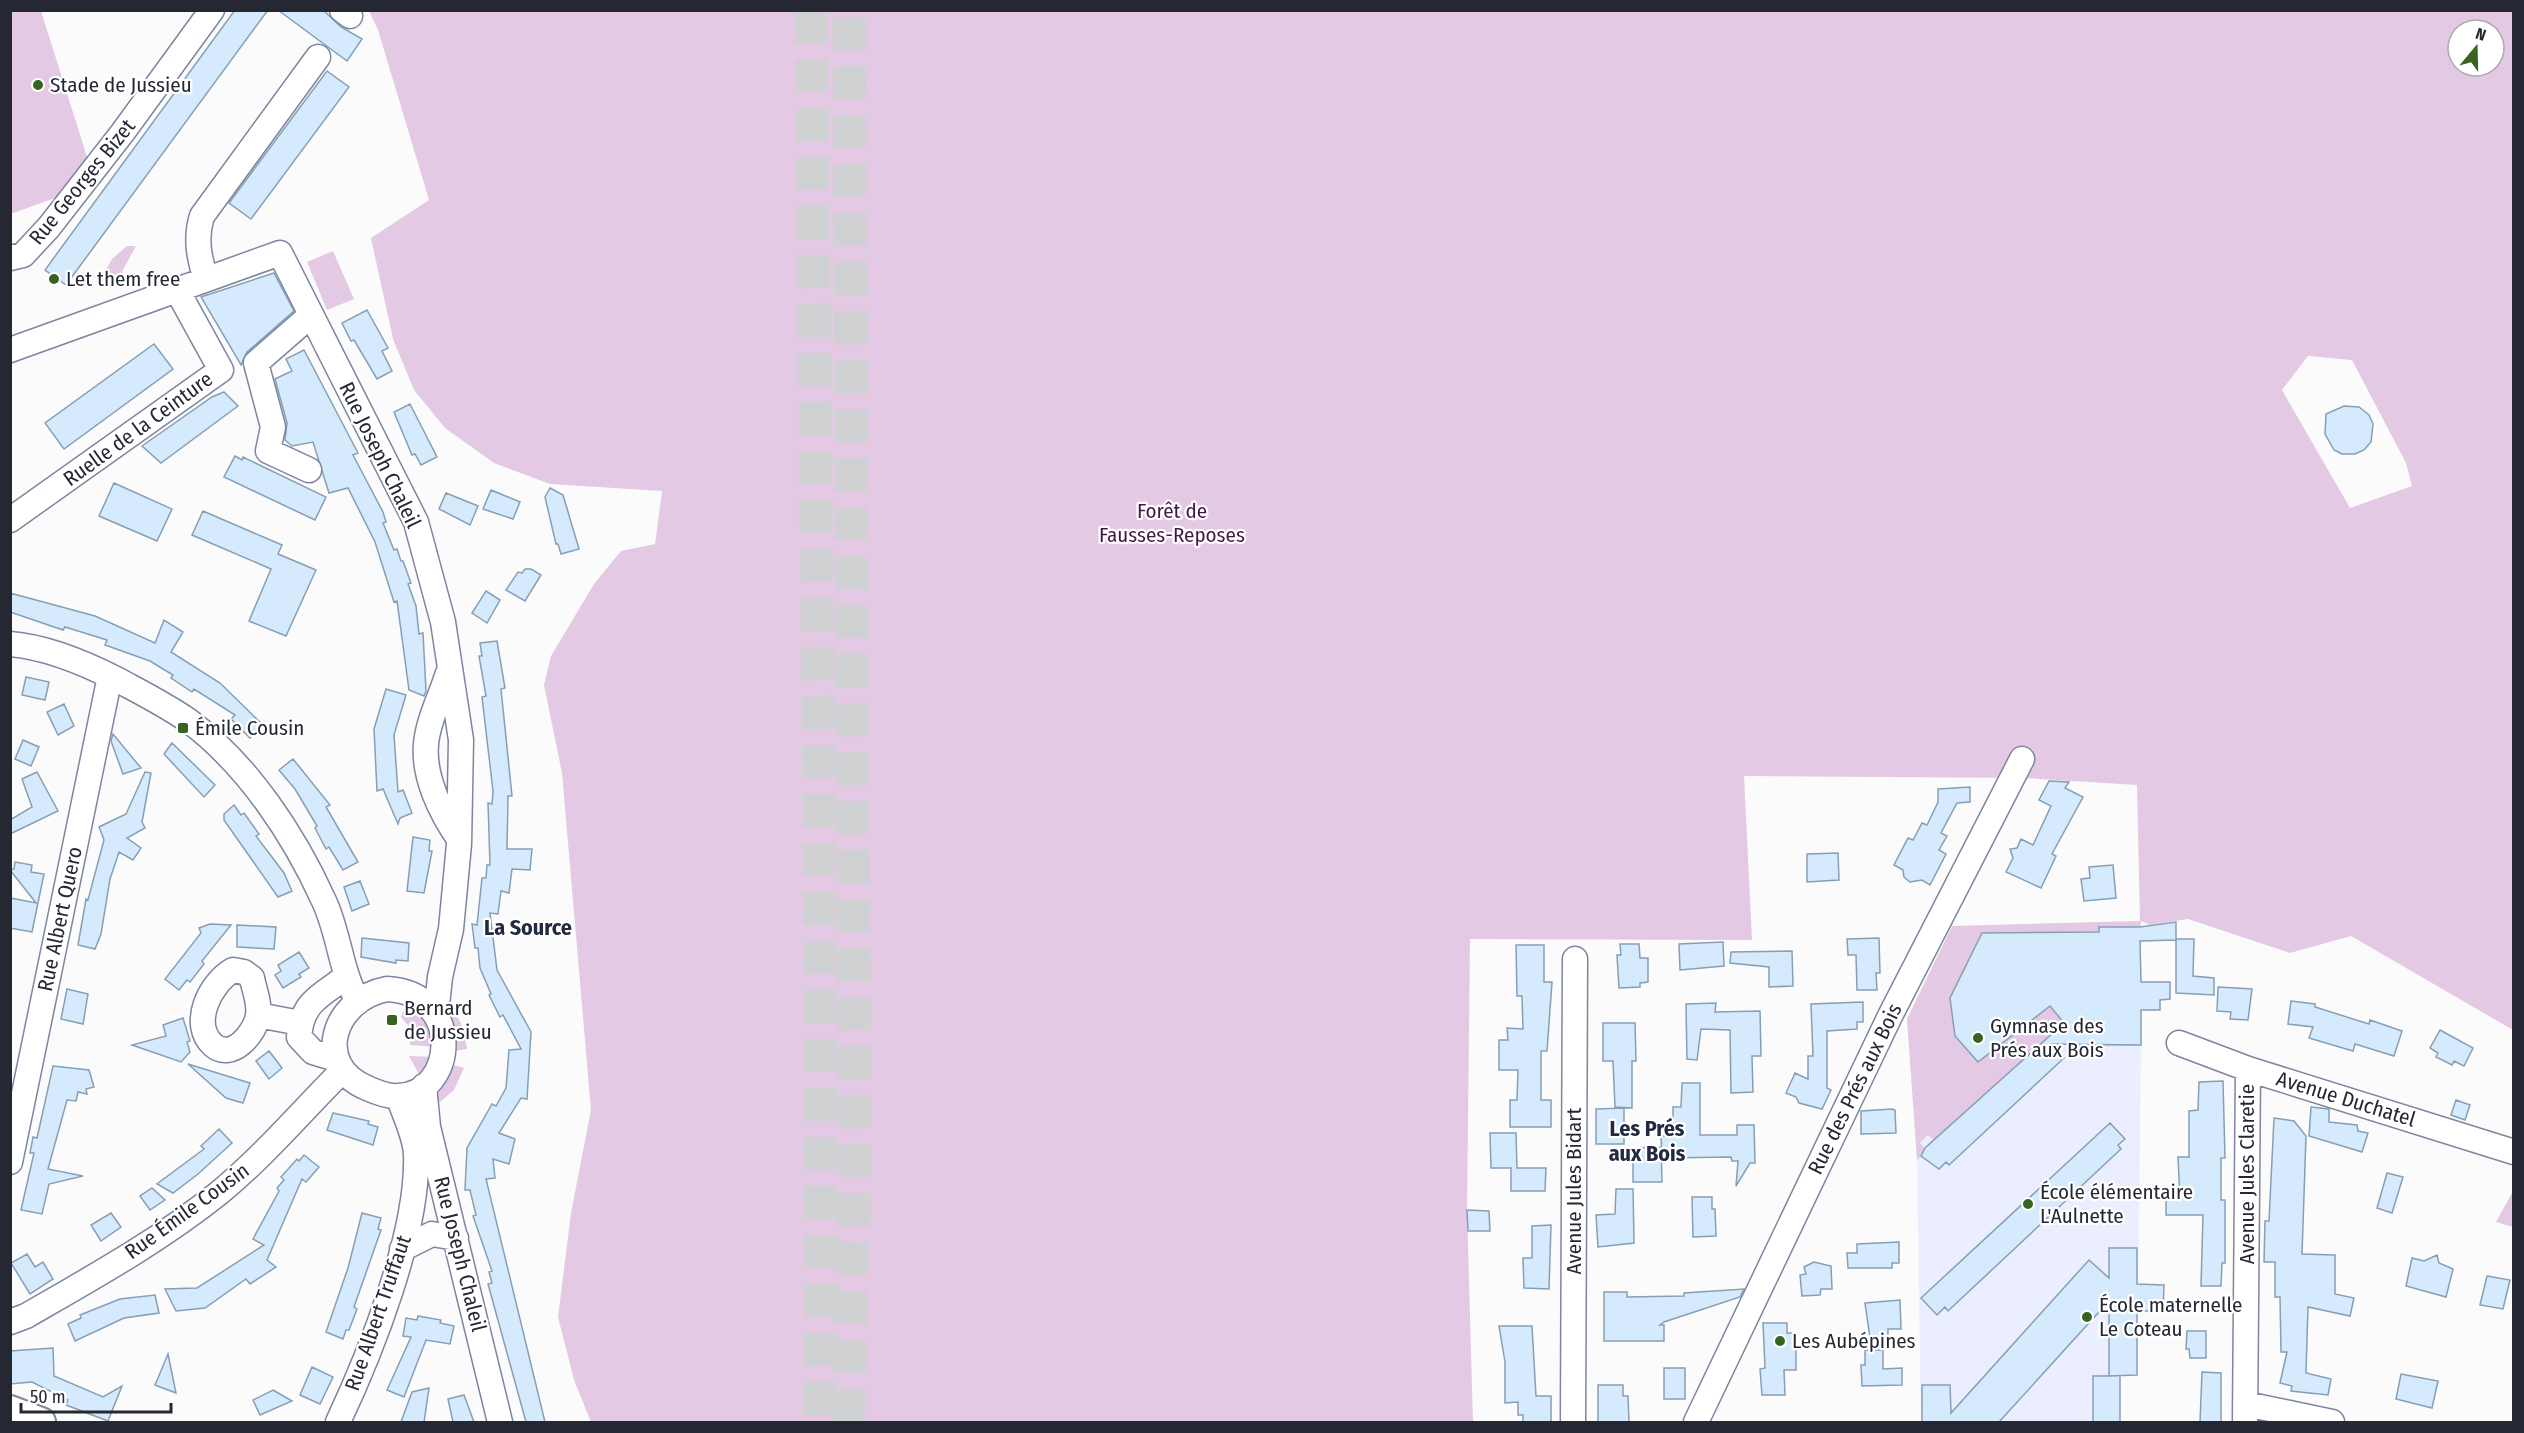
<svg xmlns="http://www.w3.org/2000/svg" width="2524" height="1433" viewBox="0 0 2524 1433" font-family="'Fira Sans Condensed',sans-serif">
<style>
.built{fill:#eaeefe}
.green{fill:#e3c9e3;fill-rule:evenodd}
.building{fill:#d5eafc;stroke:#869fb5;stroke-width:1.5}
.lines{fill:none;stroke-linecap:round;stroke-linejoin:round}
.motorway-tunnel{stroke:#d0d1d3;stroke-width:33;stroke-dasharray:33 16;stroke-linecap:butt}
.minor-casing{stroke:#7d85a0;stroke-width:27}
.tertiary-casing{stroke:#7d85a0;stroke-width:32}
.minor{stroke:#fff;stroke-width:24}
.tertiary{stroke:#fff;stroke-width:28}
.poi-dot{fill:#386421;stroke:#fff;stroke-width:2}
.labels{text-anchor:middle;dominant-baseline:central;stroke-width:4.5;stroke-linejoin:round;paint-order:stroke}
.poi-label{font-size:21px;fill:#252833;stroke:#fff;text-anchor:start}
.street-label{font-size:21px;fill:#252833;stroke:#fff}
.park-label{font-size:21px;fill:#451746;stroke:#fff}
.neighbourhood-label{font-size:22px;font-weight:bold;fill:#232940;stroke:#fff}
</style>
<rect width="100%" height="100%" fill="#fbfbfb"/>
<path class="built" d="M2055 1032 2070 1048 2141 1045 2137 1375 2120 1376V1422H1921L1917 1160 1926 1150 1920 1143 1929 1135 1934 1140Z"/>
<path class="green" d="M10 11H41L88 160 60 196 11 214Z
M369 11H2513V1030L2351 936 2290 953 2188 919 2150 925 2141 921V1045L2070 1048 2055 1032 1934 1140 1928 1135 1920 1143 1927 1150 1917 1160 1907 1019 1952 926 2140 921 2137 785 2025 778 1744 776 1752 940 1470 939 1467 1210 1473 1422H591L574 1380 558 1317 571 1213 591 1110 562 773 544 685 551 656 594 584 621 551 655 544 662 491 550 484 494 463 445 428 414 390 393 339 371 238 429 200 378 30ZM2458 30H2494V66H2458ZM2308 356 2352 360 2406 463 2412 486 2350 508 2282 390Z
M127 246H136L117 281 104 273 112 259Z
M333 251 354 299 327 310 307 262Z
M450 1004 463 1027 467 1049 455 1051C454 1035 448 1019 450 1004Z
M405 1005 424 1016 436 1047 410 1045 409 1027 401 1017Z
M409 1056 434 1057 422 1080Z
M451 1064 464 1068 454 1090 439 1103 435 1091Z
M2513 1191V1227L2496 1222Z"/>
<path class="building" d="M235 10H268L66 285 45 270Z
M278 10H323L341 27 362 39 347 61Z
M327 71 349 87 251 219 229 203Z
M274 273 294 311 247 352 241 365 201 297Z
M367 310 388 348 382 351 392 371 377 379 354 340 351 341 342 323Z
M154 344 173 369 64 449 45 423Z
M304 350 358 453 353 455 383 512 386 522 383 523 394 550 397 549 401 561H403L411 583 408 584 416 606 419 634 423 633 426 691 424 696 409 690 397 601 394 602 375 542 348 488 329 493 313 442 292 446 285 440 287 423 275 379 292 371 286 359Z
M224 392 238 406 161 463 142 446 212 397Z
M410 404 437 457 421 465 415 454 412 455 394 412Z
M2344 406 2359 407 2369 415 2373 424 2371 442 2364 450 2355 454H2342L2334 450 2325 434 2326 414Z
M235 456 242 460 243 457 326 497 315 520 224 477Z
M114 483 172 509 157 541 99 516Z
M550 488 563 495 579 549 561 554 558 544H556L545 497Z
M491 490 520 502 513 519 483 509Z
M446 493 478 506 470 525 439 509Z
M203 511 282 545 278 554 316 570 286 636 249 621 271 569 192 535Z
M525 569H531L541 575 525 601 506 590 518 572 522 573Z
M486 591 500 600 487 623 472 613Z
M10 593 95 616 155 643 164 620 183 632 171 652 220 683 264 726 250 738 231 719 235 715 194 689 192 692 171 678 173 675 150 661 105 645 107 640 65 627 63 630 10 612Z
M497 641 505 688 501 689 512 796H508L507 849H532L530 870 512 869 509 893 501 891 498 914 490 913 497 970 531 1032 527 1099 521 1098 499 1133 515 1139 509 1164 493 1159 495 1178 486 1179 545 1422H526L488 1284 492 1283 489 1272 492 1271 473 1216 476 1215 470 1190H465L467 1148 492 1104 496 1106 506 1088 509 1050 521 1049 503 1015 500 1017 489 995 491 994 480 968 478 948H475L472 924 477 925 482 878H486L487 865H490L488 803 492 804 493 791 482 697 486 696 479 656H482L480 643Z
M26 677 49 682 45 700 22 695Z
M386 689 406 695 394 735 398 792 403 790 412 813 400 818 398 824 383 789 377 791 374 729Z
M64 704 74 726 58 735 47 712Z
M113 734 141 768 123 774 111 741Z
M23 740 39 747 31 766 15 759Z
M172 743 215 785 204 797 164 754Z
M293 759 330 805 326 807 358 862 343 870 329 847 326 849 315 828 317 826 295 789 279 770Z
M37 772 58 811 10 834V820L32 807 22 779Z
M145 772 151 773 142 822 145 828 127 838 141 848 133 860 119 852 110 879 101 934 95 949 78 945 86 899 88 900 104 840 99 827 126 814Z
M2049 781 2069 782 2065 788 2083 797 2052 854 2056 856 2041 888 2006 872 2013 858 2010 849 2017 848 2021 839 2033 845 2051 806 2039 800Z
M1970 787V802L1957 803 1941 833 1947 836 1939 850 1946 854 1930 885 1922 880 1910 882 1904 877 1903 870 1894 865 1908 838 1913 840 1922 823 1927 825 1938 802V789Z
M234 805 241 815 244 813 259 834 256 836 284 873 292 891 278 897 224 820V814Z
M413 837 430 840 429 851H432L424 893 407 891Z
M1838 853 1839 880 1807 882V854Z
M15 862 32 865 31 872 44 874 32 932 10 928V898L36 903 10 870 14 869Z
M2113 865 2116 898 2084 901 2081 879 2090 878 2089 867Z
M360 881 369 904 352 911 344 887Z
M2176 922V939H2194L2193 976 2214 978V995L2176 993V940L2140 941 2141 982H2170V999L2160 1000V1010H2141V1045L2052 1044 2064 1058 1949 1165 1946 1162 1939 1169 1921 1156 1925 1148 2064 1023 2050 1006 1978 1062 1955 1036 1950 998 1982 933 2099 932V927H2140Z
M210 924 231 925 202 961 204 964 190 982 187 980 179 990 165 979 201 933 199 928Z
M237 925 276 927 274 949 237 947Z
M362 938 409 943 408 961 396 960V963L361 957Z
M1879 938 1880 973H1876L1877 990H1857L1856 955H1848L1847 939Z
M1723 942 1724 966 1680 970 1679 944Z
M1620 944H1639L1640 958H1648V982L1640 983V987L1619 988 1617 955H1621Z
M1516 945H1544V982H1552L1547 1051H1541V1100H1551V1127H1510V1100H1517L1518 1070H1499V1040H1508L1507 1028 1523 1029 1522 996H1517Z
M1792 951 1793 986 1769 987V967L1730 963 1731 952Z
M299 952 309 968 299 974 301 977 283 988 275 975 281 971 278 965Z
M2218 987 2252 989 2248 1020 2230 1019 2231 1012 2217 1011Z
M67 989 88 994 83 1024 61 1019Z
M2291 1001 2315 1004V1007L2369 1024 2370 1020 2402 1031 2394 1056 2355 1044 2353 1051 2309 1038 2313 1027 2288 1024Z
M1863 1002V1022H1857V1029L1827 1031V1088L1831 1090 1822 1109 1799 1103 1796 1097 1786 1093 1795 1073 1808 1079V1056H1813L1811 1004Z
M1716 1003 1715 1012 1760 1011 1761 1056H1752L1753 1092 1731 1093 1730 1030 1701 1029 1697 1060 1687 1059 1686 1004Z
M183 1018 190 1041 187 1042 190 1052 181 1062 132 1045 166 1036 163 1025Z
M1603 1023H1635L1636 1061H1632V1108L1615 1107 1613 1061H1603Z
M2440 1030 2473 1048 2464 1066 2454 1061 2452 1065 2436 1057 2438 1053 2430 1048Z
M269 1051 282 1068 269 1079 256 1061Z
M188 1064 250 1083 243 1103 226 1098Z
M53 1066 89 1070 94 1087 86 1089 87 1094 78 1092 76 1101 67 1100 48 1169 83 1176 49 1184 42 1214 21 1210 34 1153H30L33 1137 37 1138Z
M2223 1081 2225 1158H2221V1200H2225V1263H2222L2221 1286H2201L2203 1215H2166V1198H2180L2178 1157H2189V1111L2198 1110 2199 1082Z
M1682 1083H1700V1135H1737V1125H1754L1755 1163H1750L1736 1186 1738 1161H1732L1731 1157 1662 1158 1661 1136H1673V1107H1681Z
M2456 1100 2470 1105 2465 1120 2451 1115Z
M2311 1107 2329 1109V1122L2357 1125 2358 1131 2368 1133 2362 1152 2309 1136Z
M1624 1108V1144H1596V1109Z
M1892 1109 1895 1110 1896 1133 1861 1134V1111Z
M333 1113 369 1121 368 1124 378 1127 373 1145 327 1130Z
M2274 1118 2294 1121 2306 1136 2302 1254 2335 1255V1294L2354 1298 2350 1316 2308 1307 2306 1373 2331 1379 2328 1395 2291 1391 2292 1386 2280 1383 2287 1352H2281L2280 1297H2275V1262H2264L2265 1221H2269Z
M2110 1123 2125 1139 2118 1145 2121 1149 1948 1311 1945 1307 1937 1315 1921 1298Z
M219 1129 232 1143 198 1174 173 1193 157 1184 204 1149 201 1146Z
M1490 1133H1516L1517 1168H1546L1545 1191H1511V1168H1491Z
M1661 1147 1662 1182H1633V1148Z
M304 1155 319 1167 306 1182 302 1179 267 1260 276 1267 250 1284 246 1279 205 1308 176 1311 165 1289 197 1288 264 1245 253 1239 279 1191 277 1188 284 1180 281 1177 297 1159 299 1161Z
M2387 1173 2403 1177 2392 1213 2377 1208Z
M152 1188 165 1200 150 1210 140 1196Z
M1616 1189H1633L1634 1243 1598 1247 1596 1215 1615 1214Z
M1692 1197H1712V1209H1715L1716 1236 1693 1237Z
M1467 1210 1489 1211 1490 1231H1468Z
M111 1213 121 1227 101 1241 91 1225Z
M362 1213 381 1218 378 1229 381 1230 354 1307 357 1309 349 1330H346L343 1339 326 1332 348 1268Z
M1551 1225 1549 1289 1524 1288 1523 1258H1532V1226Z
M1899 1242V1263H1892V1268H1848L1847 1253H1857V1244Z
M2109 1248H2137V1284L2164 1285 2163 1311H2137V1375L2109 1376V1301L1999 1422H1922V1385H1950L1951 1413 2089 1260 2109 1278Z
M27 1254 35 1267 43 1262 53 1279 30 1294 11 1263Z
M2437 1255 2439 1263 2453 1269 2446 1297 2406 1286 2412 1258 2424 1261Z
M1814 1262 1831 1266 1832 1289H1821L1820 1295 1802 1296 1800 1275 1806 1274 1804 1267Z
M2487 1276 2510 1280 2503 1309 2480 1305Z
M1744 1289 1740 1297 1664 1322 1660 1325H1664V1341H1604V1292H1627V1297L1684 1296V1293Z
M155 1295 159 1313 124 1318 75 1341 68 1324 81 1318 80 1315 120 1299Z
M1900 1300 1901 1329H1888V1338H1870L1865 1303Z
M418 1316 441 1320 440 1323 454 1326 450 1344 426 1340 404 1397 387 1390 411 1337 403 1336 406 1318 417 1320Z
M1763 1323H1787V1333H1796V1370H1784L1785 1395H1762L1760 1369 1765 1368Z
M1499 1326H1532L1536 1396H1551V1422H1523V1415H1518V1402L1505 1403V1362Z
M2187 1331H2206V1358H2190L2189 1349H2186Z
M53 1348 54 1376 103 1397 122 1386 108 1421 66 1405 68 1400 32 1382 10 1384V1351Z
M1865 1350H1883V1369L1902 1368V1385L1862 1386 1861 1365H1865Z
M168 1354 176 1393 155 1385Z
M312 1367 333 1377 320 1404 300 1395Z
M1664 1368H1685V1399H1664Z
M2202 1372 2221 1373V1422H2200Z
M2401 1374 2438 1381 2432 1408 2396 1399Z
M2093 1376H2120V1422H2093Z
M1598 1385H1623V1396H1628L1629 1422H1598Z
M429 1388 424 1422H401L412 1392Z
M273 1390 292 1401 260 1415 253 1400Z
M464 1395 474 1422H453L448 1399Z"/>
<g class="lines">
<path class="motorway-tunnel" d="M811 10 819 782 821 1288 819 1422
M848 1422 855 1171 849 10"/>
<defs>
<path id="minor" d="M342 10 350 16
M10 258 23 255 49 227 123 132 212 10
M206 279C199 258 195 238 202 216L318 57
M10 350 280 253 416 522 443 622 461 740 459 844 451 929 440 977 436 1015
M309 470 268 451 273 427 256 363 311 315
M10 520 221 370 177 290
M10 644C47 647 85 663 118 680 142 693 166 705 189 721 248 765 294 835 324 901 339 933 340 968 357 1000
M448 673C441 696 428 720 426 744 423 777 441 813 459 839
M233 970 244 972 252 978C254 989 260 1003 258 1015 256 1032 232 1062 213 1045 190 1024 210 983 233 970Z
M387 989C465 993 456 1095 398 1096 389 1097 376 1092 367 1088 311 1064 334 999 387 989Z
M258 1015 300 1023
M2179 1043 2248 1069 2514 1152
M336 1059 313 1052 299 1037C302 1002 320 996 346 977
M424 1086 428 1127 500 1422
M10 1162 110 676
M402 1249 432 1234 456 1238
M10 1322 26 1316C92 1278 159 1241 219 1193 264 1156 301 1112 342 1071
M2246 1404 2332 1422
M338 1422C371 1352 419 1232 416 1154 415 1135 404 1114 398 1096
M1573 1422 1575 959
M1696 1422 1890 1016 2022 759
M2245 1422 2248 1069"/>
<path id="tertiary" d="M10 1410 41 1422"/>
</defs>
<use href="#minor" class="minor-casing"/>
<use href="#tertiary" class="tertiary-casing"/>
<use href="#minor" class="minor"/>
<use href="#tertiary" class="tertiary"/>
</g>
<g class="poi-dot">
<circle cx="38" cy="85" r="6"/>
<circle cx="54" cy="279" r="6"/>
<rect x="177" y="722" width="12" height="12" rx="3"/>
<rect x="386" y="1014" width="12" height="12" rx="3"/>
<circle cx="1978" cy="1038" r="6"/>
<circle cx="2028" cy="1204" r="6"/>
<circle cx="2087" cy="1317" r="6"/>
<circle cx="1780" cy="1341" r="6"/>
</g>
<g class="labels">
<g class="poi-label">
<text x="50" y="85">Stade de Jussieu</text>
<text x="66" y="279">Let them free</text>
<text x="195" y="728">Émile Cousin</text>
<text x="404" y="1008">Bernard<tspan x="404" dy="24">de Jussieu</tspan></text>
<text x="1990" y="1026">Gymnase des<tspan x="1990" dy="24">Prés aux Bois</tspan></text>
<text x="2040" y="1192">École élémentaire<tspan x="2040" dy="24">L'Aulnette</tspan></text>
<text x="2099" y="1305">École maternelle<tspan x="2099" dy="24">Le Coteau</tspan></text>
<text x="1792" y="1341">Les Aubépines</text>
</g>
<g class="street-label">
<text transform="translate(82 182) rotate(-51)">Rue Georges Bizet</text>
<text transform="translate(138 429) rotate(-36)">Ruelle de la Ceinture</text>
<text transform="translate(380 455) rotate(64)">Rue Joseph Chaleil</text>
<text transform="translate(60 919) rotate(-78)">Rue Albert Quero</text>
<text transform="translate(1855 1089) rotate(-64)">Rue des Prés aux Bois</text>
<text transform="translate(2346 1099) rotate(17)">Avenue Duchatel</text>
<text transform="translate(2247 1174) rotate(-90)">Avenue Jules Claretie</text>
<text transform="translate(1574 1191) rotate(-90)">Avenue Jules Bidart</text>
<text transform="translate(187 1211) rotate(-36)">Rue Émile Cousin</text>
<text transform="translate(460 1254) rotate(76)">Rue Joseph Chaleil</text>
<text transform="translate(378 1313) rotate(-71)">Rue Albert Truffaut</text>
</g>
<g class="park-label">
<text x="1172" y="511">Forêt de<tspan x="1172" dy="24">Fausses-Reposes</tspan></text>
</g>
<g class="neighbourhood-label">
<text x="528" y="927">La Source</text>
<text x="1647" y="1128">Les Prés<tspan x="1647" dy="25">aux Bois</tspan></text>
</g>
</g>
<rect width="2524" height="1433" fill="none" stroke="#252833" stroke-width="24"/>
<g transform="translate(2476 48) rotate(19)"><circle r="28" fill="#ffffff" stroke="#a8a9ad" stroke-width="1.5"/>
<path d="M0-4.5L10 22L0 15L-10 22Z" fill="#386421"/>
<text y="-9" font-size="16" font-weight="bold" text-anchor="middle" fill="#252833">N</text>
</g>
<path d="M21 1403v9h150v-9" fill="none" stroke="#252833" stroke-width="3"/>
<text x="30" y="1403" font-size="18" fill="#252833" stroke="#ffffff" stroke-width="4.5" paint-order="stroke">50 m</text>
</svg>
